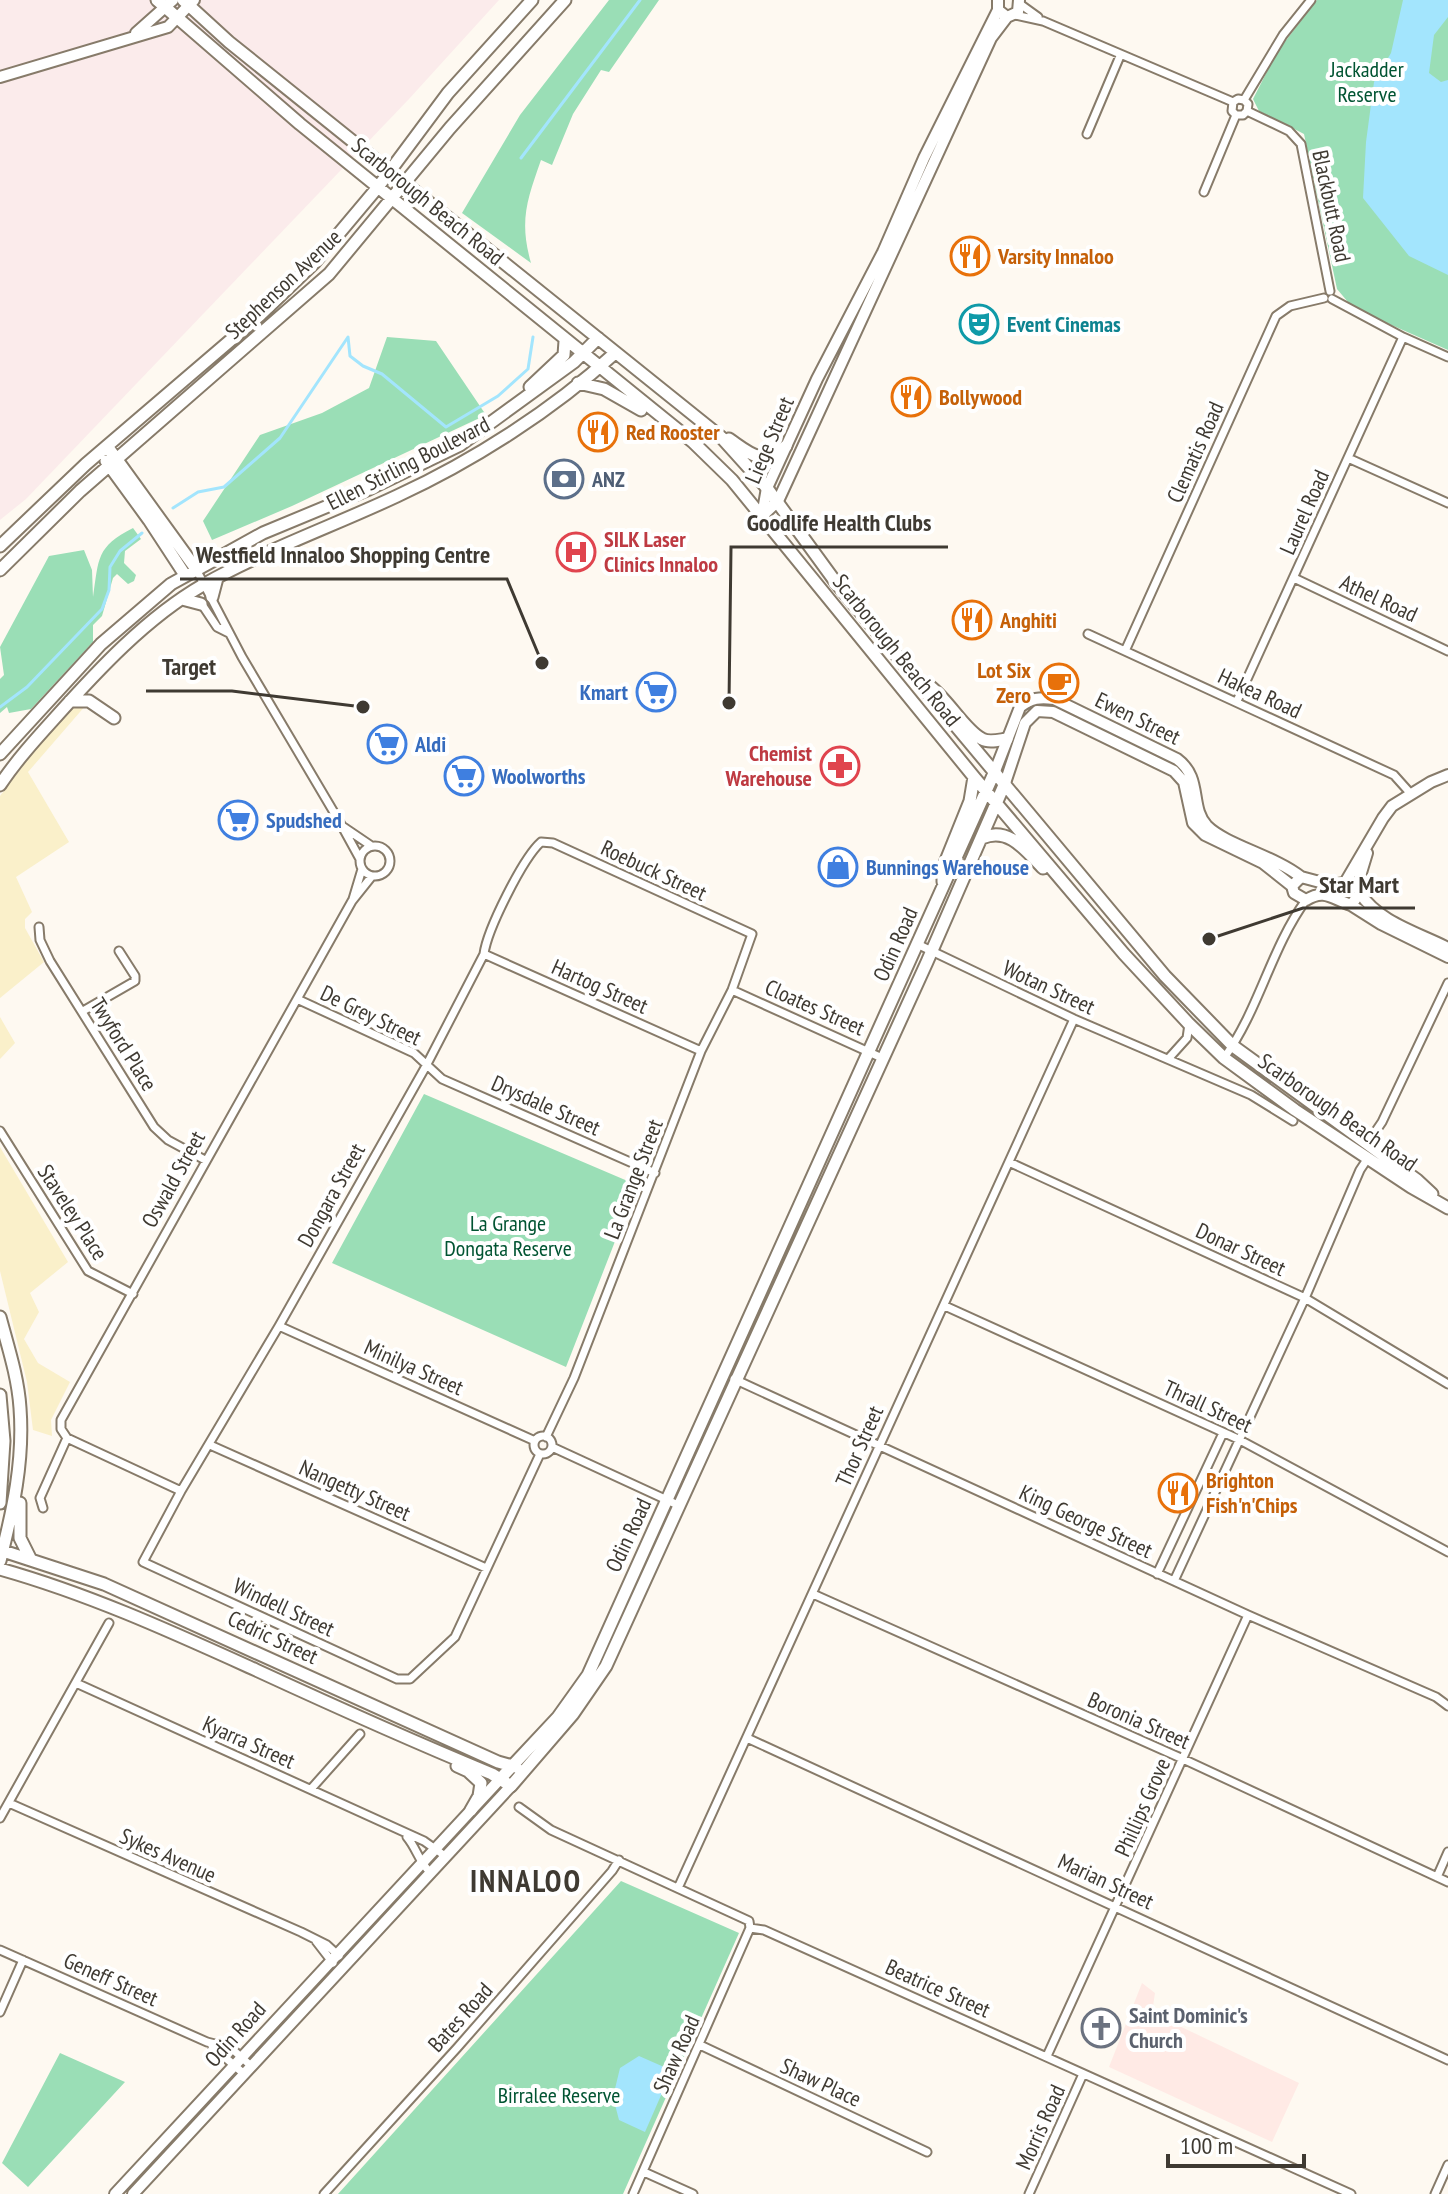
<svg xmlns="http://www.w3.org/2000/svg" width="1448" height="2194" viewBox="0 0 1448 2194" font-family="'PT Sans Narrow',sans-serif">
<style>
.industrial{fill:#fbebeb}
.education{fill:#ffeae5}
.green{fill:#9adeb6}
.sand{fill:#faf0ca}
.water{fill:#a3e5fd}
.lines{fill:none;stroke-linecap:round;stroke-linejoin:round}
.stream{stroke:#a3e5fd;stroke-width:3}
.street-casing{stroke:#877b6a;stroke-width:11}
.secondary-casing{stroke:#877b6a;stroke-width:14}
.primary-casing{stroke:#877b6a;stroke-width:15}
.street{stroke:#fff;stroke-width:7}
.secondary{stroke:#fff;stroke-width:10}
.primary{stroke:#fff;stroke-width:11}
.labels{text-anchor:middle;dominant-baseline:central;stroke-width:8;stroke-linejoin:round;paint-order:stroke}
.park-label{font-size:22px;fill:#015432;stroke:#fff}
.street-label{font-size:22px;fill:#3f3a32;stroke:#fff}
.food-label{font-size:22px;font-weight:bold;fill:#c56008;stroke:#fff;text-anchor:start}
.culture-label{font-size:22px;font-weight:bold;fill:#0d838f;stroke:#fff;text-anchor:start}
.service-label{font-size:22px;font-weight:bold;fill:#4e5e75;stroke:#fff;text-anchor:start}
.health-label{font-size:22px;font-weight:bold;fill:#be3a42;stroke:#fff;text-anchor:start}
.shop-label{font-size:22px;font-weight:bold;fill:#366cbe;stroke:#fff;text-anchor:start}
.worship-label{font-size:22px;font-weight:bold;fill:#5b616d;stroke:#fff;text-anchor:start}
.district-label{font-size:30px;font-weight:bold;letter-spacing:2px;fill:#3f3a32;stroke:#fff}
.leader{fill:none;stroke:#3f3a32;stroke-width:3}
.callout-dot{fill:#3f3a32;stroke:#fff;stroke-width:3}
.callout-label{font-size:24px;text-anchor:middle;font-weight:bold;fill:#3f3a32;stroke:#fff;stroke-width:8;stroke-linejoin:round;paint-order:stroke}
</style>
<rect width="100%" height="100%" fill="#fef9f1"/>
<path class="industrial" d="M0 0H499L409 99 26 499 0 520Z"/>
<path class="education" d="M1142 1983 1155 1993 1152 2013 1299 2083 1272 2142 1109 2067Z"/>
<path class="green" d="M609 0H659L609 72 601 70 573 114 552 165 541 160C527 200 519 221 531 263L462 213 520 115Z
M1317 0H1448V350L1353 308 1337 289 1304 134 1259 111 1253 99 1277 52Z
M387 337 436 341 486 415 292 506 212 540 203 521 260 435 322 413 369 388Z
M133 528 141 539 125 551 124 563 136 575 134 581 128 584 117 574 113 578 102 616 93 625V642L31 709 9 713 7 707 0 713V679L4 675 0 647 49 556 84 550 92 570 93 597C99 558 96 547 133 528Z
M424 1094 637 1185 566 1367 332 1263Z
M621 1881 739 1933 623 2194H338Z
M60 2053 125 2082 28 2187 2 2163Z"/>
<path class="sand" d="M86 705 28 772 69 842 16 877 32 912 25 919V928L44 962 0 998V796L42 741 74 706Z
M0 1017 15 1043 0 1059Z
M0 1147 68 1262 30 1293 39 1312 24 1339 38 1363 70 1382 51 1420 52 1436 33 1430 27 1382 0 1271Z"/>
<path class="water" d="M1403 0H1448V17L1434 35 1429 73 1441 82 1448 80V275L1409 256 1363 198 1366 142 1374 82 1391 53Z
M639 2056 664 2067 669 2077 645 2132 619 2120 613 2097 620 2068Z"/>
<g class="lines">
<path class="stream" d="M521 158 640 0
M173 508 198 492 224 487 280 438 348 337 350 356 363 366 382 374 446 427 498 396 528 369 533 337
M0 707 27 687 102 609 109 590 110 567 120 551 142 533"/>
<defs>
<path id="street" d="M1020 4 1038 17
M1015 15 1043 21 1233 102 1238 99 1244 100 1248 104 1247 111 1243 115H1236L1232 111 1233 102
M1244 100 1283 35 1311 0
M1247 111 1289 131 1301 144 1330 291
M1087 134 1120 56
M1204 192 1236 115
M1332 299 1403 337 1448 357
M1348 458 1448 503
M196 569 242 657 342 826 370 845
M1294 578 1448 651
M201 603 217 627 229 633
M1088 634 1394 775 1411 794
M1125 651 1276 316 1290 306 1324 298
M1237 701 1403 337
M343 828 360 859
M360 861a15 15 0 1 1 30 0a15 15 0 1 1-30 0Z
M353 899 362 869
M39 927 40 940 50 961 154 1127 168 1140 205 1160
M917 944 1074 1019 1251 1095 1293 1121
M484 954 701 1051
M732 990 882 1058
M297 999 414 1053 442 1079 655 1173
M83 1011 135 981V976L119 951
M1169 1058 1187 1038 1189 1024
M1224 1058C1259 1010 1271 948 1306 900
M0 1131 88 1271 133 1294
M1367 1144 1382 1122 1448 983
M1011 1163 1305 1298 1448 1384
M945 1306 1238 1439 1448 1552
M279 1326 535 1441
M734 1379 1248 1615 1436 1697 1448 1706
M534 1445a9 9 0 1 1 18 0a9 9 0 1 1-18 0Z
M67 1438 181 1491
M210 1445 486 1568
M552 1447 680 1506
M540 1454 455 1637 410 1679H397L143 1562 181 1491 279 1326 426 1066 484 954C487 930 523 858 541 842L553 843 752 934 732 990 701 1051 574 1378 546 1437
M43 1508 40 1498 67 1438 61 1429V1420L352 901 372 876
M1157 1574 1223 1433
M1174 1581 1305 1298 1360 1170 1368 1158
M813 1594 1183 1759 1448 1882
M76 1683 424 1841 445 1856
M747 1738 1448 2060
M311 1789 360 1734
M9 1803 301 1932 327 1945 339 1956
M519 1807 551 1830 749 1921 750 1928
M0 1818 109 1623
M407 1837C417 1849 419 1862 430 1872
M1437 1877 1448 1852
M678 1888 1074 1019
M750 1928 764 1930 1351 2194
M316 1941 333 1963
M0 1950 207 2042 231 2048 250 2065
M0 2012 23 1960
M700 2045 927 2152
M212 2046 243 2073
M1047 2056 1248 1615
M644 2172 693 2194
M324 2194 457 2048 612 1871 619 1860
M633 2194 750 1928
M1029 2194 1083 2074
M1435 2194 1448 2165"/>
<path id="secondary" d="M998 0V10L1007 17 1018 12 1019 0
M136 33 173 0
M0 77 168 27 194 0
M762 516 767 488 817 379 883 252 924 158 998 10
M762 516 778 501 991 38 1007 17
M995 771 1020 707C1031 698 1040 697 1054 699L1177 759C1203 778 1189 807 1207 826 1226 845 1275 856 1301 877
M1005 783 1025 723 1037 711 1053 712 1174 771 1184 782 1193 823 1205 835 1263 863 1292 886
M1301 877 1331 885 1351 882 1357 886 1360 893 1351 905C1332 899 1325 888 1306 900L1294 893 1292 886Z
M1346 881 1383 818 1392 806 1431 782 1448 775
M1357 886 1367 853
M1360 893C1378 922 1419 933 1448 948
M1351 905 1381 924 1448 957
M115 2194 501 1778
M133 2194 511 1786"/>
<path id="primary" d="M157 0 300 124 693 442 732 480 974 777 1124 954 1189 1024 1224 1058 1295 1110 1411 1187 1448 1208
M183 0 229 42 721 437 767 488 837 584 1165 976 1233 1046 1417 1180 1432 1194
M578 383 604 389 641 410
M530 387 564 355 565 341
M729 439C752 455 761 466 786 446
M107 446 196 569
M106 461 149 520 185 575
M0 546 86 464 260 315 315 262 378 187 448 93 532 0
M0 570 80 491 329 274 450 128 565 0
M212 597 217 578
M182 599 201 604
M927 684C947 697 964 730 982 739 989 743 999 740 1007 739
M70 701H89L114 718
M0 754 101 644 171 584 263 533 369 489 460 445 574 362 598 338
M0 785C16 761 35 740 54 719 98 670 146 618 203 585 265 550 333 526 397 496 473 461 553 410 615 353
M982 838C1009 826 1026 851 1043 868
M943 882V868L970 801 974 777
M0 1317C8 1347 18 1377 20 1408 24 1461 13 1510 0 1561
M0 1395 4 1441 0 1503
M20 1503V1538L30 1558
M0 1550 104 1584 498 1762 516 1767
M0 1569C89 1594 172 1632 256 1670 334 1706 412 1741 492 1774L511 1786 573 1714 606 1666 927 962 1005 783
M457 1766 468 1771 481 1783 479 1796 471 1810
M501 1778 558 1717 588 1675 995 771"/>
</defs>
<use href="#street" class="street-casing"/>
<use href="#secondary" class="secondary-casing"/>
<use href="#primary" class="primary-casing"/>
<use href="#street" class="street"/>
<use href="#secondary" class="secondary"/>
<use href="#primary" class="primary"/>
</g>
<defs>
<symbol id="restaurant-ring" viewBox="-11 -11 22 22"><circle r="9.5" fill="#fff" stroke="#e8710a" stroke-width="1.5"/><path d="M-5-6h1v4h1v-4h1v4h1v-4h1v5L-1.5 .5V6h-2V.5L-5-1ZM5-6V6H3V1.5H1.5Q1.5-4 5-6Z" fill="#e8710a"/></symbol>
<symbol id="theatre-ring" viewBox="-11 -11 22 22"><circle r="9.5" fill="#fff" stroke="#0f9aa8" stroke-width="1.5"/><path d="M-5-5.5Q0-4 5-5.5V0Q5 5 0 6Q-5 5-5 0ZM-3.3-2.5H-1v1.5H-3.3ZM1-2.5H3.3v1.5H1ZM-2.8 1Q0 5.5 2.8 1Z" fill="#0f9aa8"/></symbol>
<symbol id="bank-ring" viewBox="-11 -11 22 22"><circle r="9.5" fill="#fff" stroke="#5c6f8a" stroke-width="1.5"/><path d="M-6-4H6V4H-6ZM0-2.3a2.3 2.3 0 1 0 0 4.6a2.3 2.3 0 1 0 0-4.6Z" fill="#5c6f8a"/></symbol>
<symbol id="hospital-ring" viewBox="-11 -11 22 22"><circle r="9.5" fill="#fff" stroke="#e0444e" stroke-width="1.5"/><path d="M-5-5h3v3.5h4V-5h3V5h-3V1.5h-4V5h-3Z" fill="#e0444e"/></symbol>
<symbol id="cafe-ring" viewBox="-11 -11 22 22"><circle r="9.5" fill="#fff" stroke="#e8710a" stroke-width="1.5"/><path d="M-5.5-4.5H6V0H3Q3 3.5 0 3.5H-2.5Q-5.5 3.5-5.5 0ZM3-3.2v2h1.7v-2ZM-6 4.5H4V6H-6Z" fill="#e8710a"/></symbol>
<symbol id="supermarket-ring" viewBox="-11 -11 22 22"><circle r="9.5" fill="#fff" stroke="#3f7fe0" stroke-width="1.5"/><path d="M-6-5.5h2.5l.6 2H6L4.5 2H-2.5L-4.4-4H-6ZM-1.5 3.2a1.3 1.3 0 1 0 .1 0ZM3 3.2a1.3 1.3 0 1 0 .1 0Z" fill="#3f7fe0"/></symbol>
<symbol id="pharmacy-ring" viewBox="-11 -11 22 22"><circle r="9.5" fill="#fff" stroke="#e0444e" stroke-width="1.5"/><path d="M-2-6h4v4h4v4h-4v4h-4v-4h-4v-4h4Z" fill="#e0444e"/></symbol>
<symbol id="shop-ring" viewBox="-11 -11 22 22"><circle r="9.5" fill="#fff" stroke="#3f7fe0" stroke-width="1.5"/><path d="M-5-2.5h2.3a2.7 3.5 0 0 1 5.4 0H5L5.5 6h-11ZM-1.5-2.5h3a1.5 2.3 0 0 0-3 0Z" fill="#3f7fe0"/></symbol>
<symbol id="church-ring" viewBox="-11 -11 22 22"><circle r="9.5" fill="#fff" stroke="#6b7280" stroke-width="1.5"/><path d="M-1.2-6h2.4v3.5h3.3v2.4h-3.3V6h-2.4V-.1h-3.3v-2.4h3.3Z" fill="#6b7280"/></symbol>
</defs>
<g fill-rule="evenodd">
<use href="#restaurant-ring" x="948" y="234" width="44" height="44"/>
<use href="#theatre-ring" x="957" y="302" width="44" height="44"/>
<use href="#restaurant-ring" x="889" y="375" width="44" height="44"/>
<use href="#restaurant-ring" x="576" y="410" width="44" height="44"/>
<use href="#bank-ring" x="542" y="457" width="44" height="44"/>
<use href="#hospital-ring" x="554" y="530" width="44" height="44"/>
<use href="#restaurant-ring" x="950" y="598" width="44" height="44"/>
<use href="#cafe-ring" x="1037" y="661" width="44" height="44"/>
<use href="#supermarket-ring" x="634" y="670" width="44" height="44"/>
<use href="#supermarket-ring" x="365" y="722" width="44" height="44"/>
<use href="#pharmacy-ring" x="818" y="744" width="44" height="44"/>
<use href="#supermarket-ring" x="442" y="754" width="44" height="44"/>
<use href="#supermarket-ring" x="216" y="798" width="44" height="44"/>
<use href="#shop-ring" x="816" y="845" width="44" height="44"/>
<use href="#restaurant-ring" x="1156" y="1471" width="44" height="44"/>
<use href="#church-ring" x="1079" y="2006" width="44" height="44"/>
</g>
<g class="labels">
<g class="park-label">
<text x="1367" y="69">Jackadder<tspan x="1367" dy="25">Reserve</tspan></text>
<text x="508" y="1223">La Grange<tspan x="508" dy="25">Dongata Reserve</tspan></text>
<text x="559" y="2095">Birralee Reserve</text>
</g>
<g class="street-label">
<text transform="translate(428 201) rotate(39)">Scarborough Beach Road</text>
<text transform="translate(1332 206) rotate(78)">Blackbutt Road</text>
<text transform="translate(283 284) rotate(-43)">Stephenson Avenue</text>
<text transform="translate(769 440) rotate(-67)">Liege Street</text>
<text transform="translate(1195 452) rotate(-66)">Clematis Road</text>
<text transform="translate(408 463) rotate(-27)">Ellen Stirling Boulevard</text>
<text transform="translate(1304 512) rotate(-66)">Laurel Road</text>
<text transform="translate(1379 598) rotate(25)">Athel Road</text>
<text transform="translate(897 650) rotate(51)">Scarborough Beach Road</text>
<text transform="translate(1260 693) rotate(25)">Hakea Road</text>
<text transform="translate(1138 718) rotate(26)">Ewen Street</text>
<text transform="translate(654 870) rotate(25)">Roebuck Street</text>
<text transform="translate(895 944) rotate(-66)">Odin Road</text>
<text transform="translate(600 986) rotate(24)">Hartog Street</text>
<text transform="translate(1049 987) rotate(25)">Wotan Street</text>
<text transform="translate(815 1007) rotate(24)">Cloates Street</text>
<text transform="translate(371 1015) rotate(26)">De Grey Street</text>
<text transform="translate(124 1044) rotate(58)">Twyford Place</text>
<text transform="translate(546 1105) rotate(24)">Drysdale Street</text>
<text transform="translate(1338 1112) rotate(35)">Scarborough Beach Road</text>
<text transform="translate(173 1179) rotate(-61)">Oswald Street</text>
<text transform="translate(633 1179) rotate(-69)">La Grange Street</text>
<text transform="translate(331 1195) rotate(-61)">Dongara Street</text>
<text transform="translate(73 1212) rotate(57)">Staveley Place</text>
<text transform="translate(1241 1249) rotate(25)">Donar Street</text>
<text transform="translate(414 1367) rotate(24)">Minilya Street</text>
<text transform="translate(1208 1406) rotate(25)">Thrall Street</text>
<text transform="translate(859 1446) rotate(-66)">Thor Street</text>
<text transform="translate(355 1490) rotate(24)">Nangetty Street</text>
<text transform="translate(1086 1521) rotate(25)">King George Street</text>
<text transform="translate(628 1535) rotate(-65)">Odin Road</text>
<text transform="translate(284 1607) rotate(25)">Windell Street</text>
<text transform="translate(273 1637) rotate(25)">Cedric Street</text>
<text transform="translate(1139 1720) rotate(24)">Boronia Street</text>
<text transform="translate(249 1742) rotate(24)">Kyarra Street</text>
<text transform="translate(1142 1807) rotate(-66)">Phillips Grove</text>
<text transform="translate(168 1855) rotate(24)">Sykes Avenue</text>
<text transform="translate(1106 1881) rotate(25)">Marian Street</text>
<text transform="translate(111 1979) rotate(24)">Geneff Street</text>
<text transform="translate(938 1988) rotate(24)">Beatrice Street</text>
<text transform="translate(460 2017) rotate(-48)">Bates Road</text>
<text transform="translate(235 2034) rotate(-48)">Odin Road</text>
<text transform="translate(676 2054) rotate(-66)">Shaw Road</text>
<text transform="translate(821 2082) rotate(25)">Shaw Place</text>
<text transform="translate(1040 2127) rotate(-66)">Morris Road</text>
</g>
<g class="food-label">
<text x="998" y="256">Varsity Innaloo</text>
<text x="939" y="397">Bollywood</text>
<text x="626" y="432">Red Rooster</text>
<text x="1000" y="620">Anghiti</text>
<text x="1031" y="670" text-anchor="end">Lot Six<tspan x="1031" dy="25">Zero</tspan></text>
<text x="1206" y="1480">Brighton<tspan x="1206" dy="25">Fish'n'Chips</tspan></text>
</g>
<g class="culture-label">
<text x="1007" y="324">Event Cinemas</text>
</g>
<g class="service-label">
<text x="592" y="479">ANZ</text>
</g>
<g class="health-label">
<text x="604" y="539">SILK Laser<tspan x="604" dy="25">Clinics Innaloo</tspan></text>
<text x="812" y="753" text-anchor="end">Chemist<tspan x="812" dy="25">Warehouse</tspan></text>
</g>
<g class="shop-label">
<text x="628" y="692" text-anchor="end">Kmart</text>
<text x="415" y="744">Aldi</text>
<text x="492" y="776">Woolworths</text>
<text x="266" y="820">Spudshed</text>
<text x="866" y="867">Bunnings Warehouse</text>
</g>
<g class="worship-label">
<text x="1129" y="2015">Saint Dominic's<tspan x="1129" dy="25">Church</tspan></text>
</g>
<g class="district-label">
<text x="526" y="1880">INNALOO</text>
</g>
</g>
<path class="leader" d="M729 703L731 547H948M542 663L507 579H180M363 707L232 691H146M1209 939L1303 908H1415"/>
<g class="callout-dot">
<circle cx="729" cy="703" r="8"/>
<circle cx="542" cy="663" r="8"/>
<circle cx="363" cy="707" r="8"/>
<circle cx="1209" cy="939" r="8"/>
</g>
<g class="callout-label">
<text x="839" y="531">Goodlife Health Clubs</text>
<text x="343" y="563">Westfield Innaloo Shopping Centre</text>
<text x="189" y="675">Target</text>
<text x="1359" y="893">Star Mart</text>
</g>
<path d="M1168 2154v12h136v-12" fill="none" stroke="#3f3a32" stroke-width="4"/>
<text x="1180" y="2154" font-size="24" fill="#3f3a32" stroke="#ffffff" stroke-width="6" paint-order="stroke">100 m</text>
</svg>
